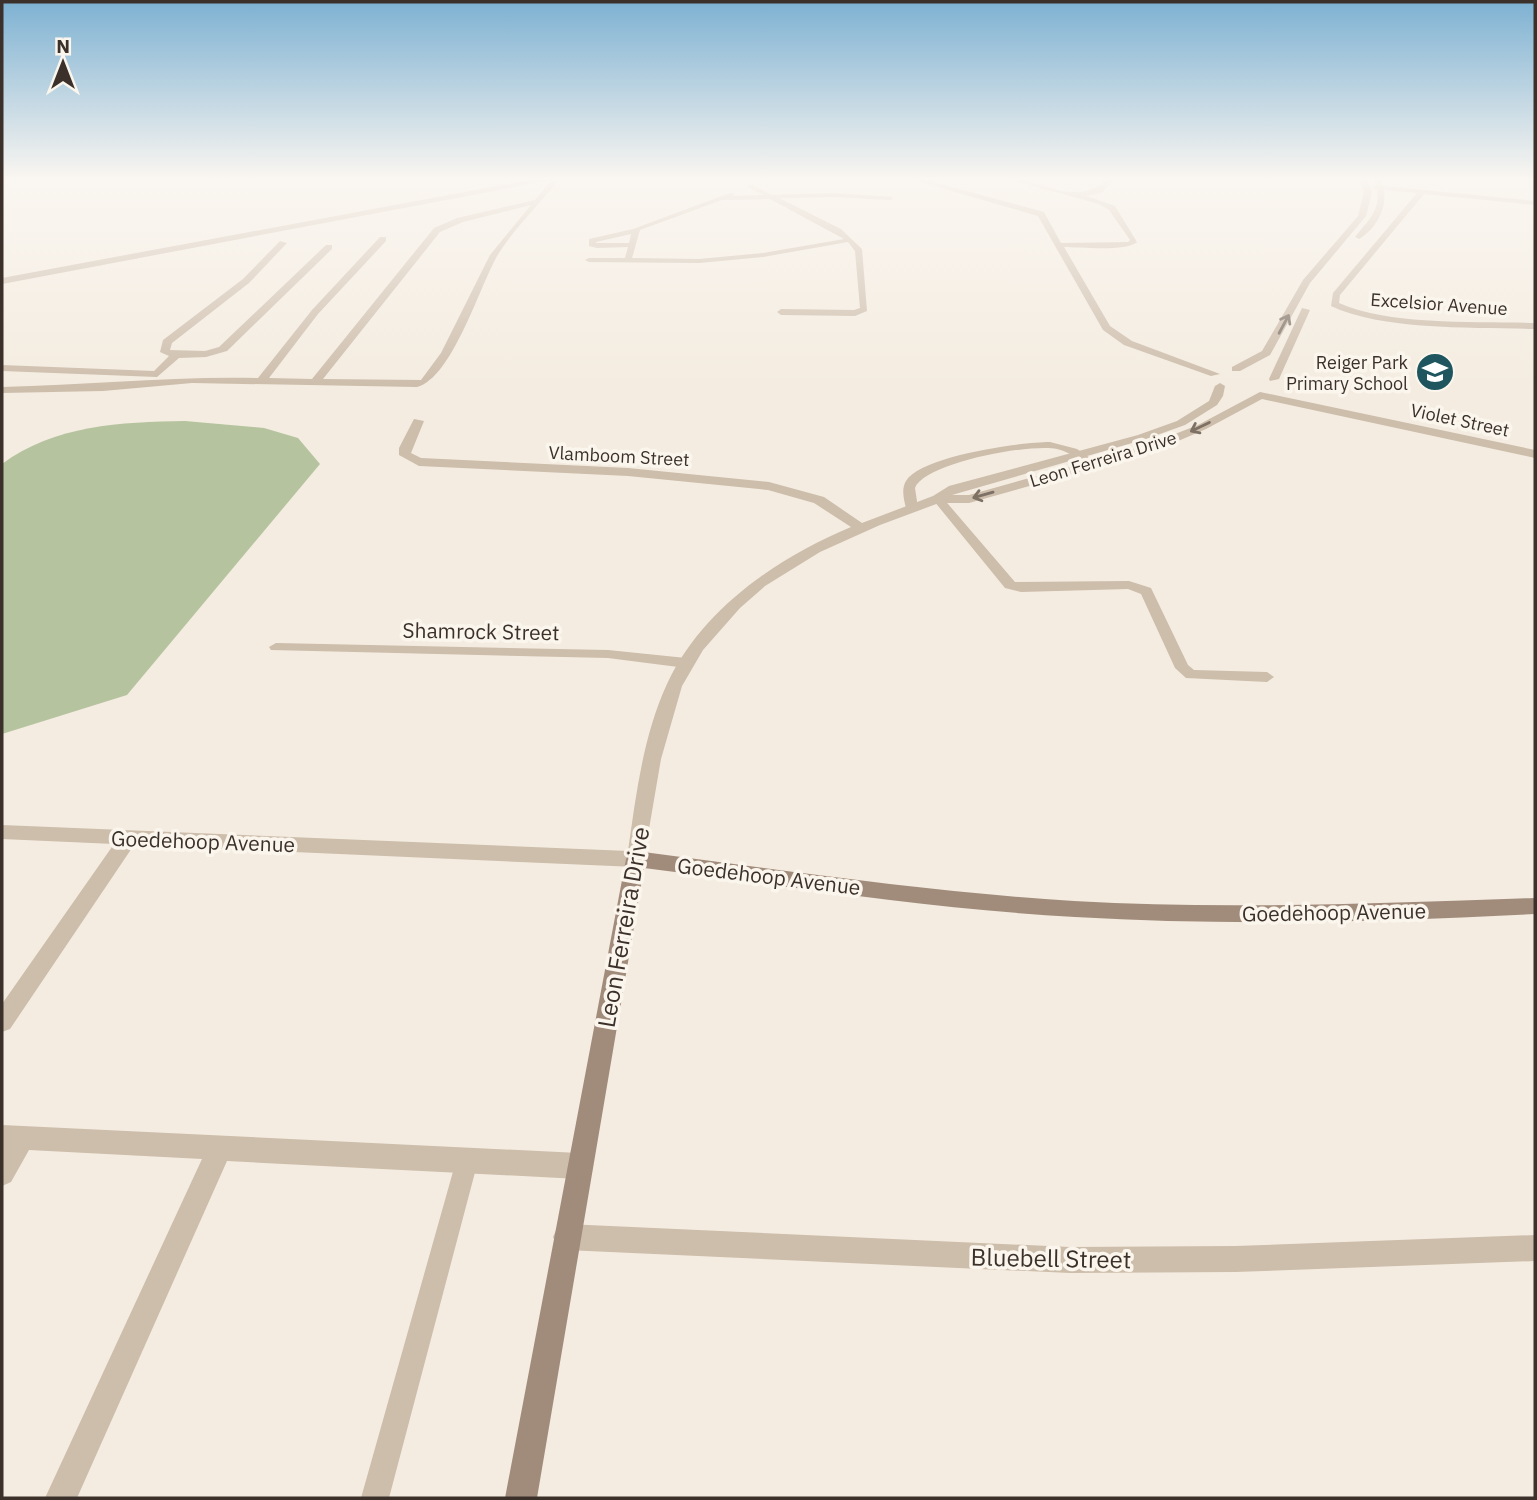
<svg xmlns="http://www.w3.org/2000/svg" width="1537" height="1500" viewBox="0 0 1537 1500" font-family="'IBM Plex Sans',sans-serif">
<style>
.green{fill:#b5c49f}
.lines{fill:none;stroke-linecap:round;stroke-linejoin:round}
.lane{fill:#cdbdab;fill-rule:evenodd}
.street{fill:#cdbdab;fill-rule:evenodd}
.secondary{fill:#a18c7c;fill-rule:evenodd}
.oneway{stroke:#7d7064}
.labels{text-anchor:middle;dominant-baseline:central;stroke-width:7;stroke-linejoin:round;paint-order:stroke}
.far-street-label{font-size:18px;fill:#3b312a;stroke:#fbf6ed}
.far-poi-label{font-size:18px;fill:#3b312a;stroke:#fbf6ed;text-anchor:end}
.street-label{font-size:21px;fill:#3b312a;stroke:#fbf6ed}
.near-street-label{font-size:24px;fill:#3b312a;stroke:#fbf6ed}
</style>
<rect width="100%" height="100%" fill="#f4ece0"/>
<path class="green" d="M185 421 264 428 298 438 320 464 127 695 2 734V464C54 425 121 422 185 421Z"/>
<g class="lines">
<path class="lane" d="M147 177H233L230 179Z
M750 184 772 195 834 193 893 197 891 200 834 197 779 198 841 229 862 249 867 311 855 316 781 315 777 312 781 309 854 310 860 308 855 251 848 242 763 257 699 263 589 262 585 260 589 258H625L628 247 597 248 589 246V239L633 229 730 193H734L733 196 763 195 748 187ZM770 199 844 239 763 253 699 259 632 258 640 230 722 200ZM631 234 629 243H596V242Z
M1050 442 1077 449 1099 464 1090 466C1080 460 1069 452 1057 449 1031 443 924 463 915 488L918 508 912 512 906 508C904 500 901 489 906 481 921 456 1021 442 1050 442Z
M938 496 942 497 1015 582 1129 581 1151 588 1188 665 1194 670 1267 672 1274 677 1267 682 1186 678 1175 668 1141 594 1128 589 1021 592 1005 588 934 501 932 499Z
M276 643 608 650 686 658 693 663 686 668 608 658 271 650 269 647Z
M467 1150 475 1153 478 1161 389 1498H361L456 1161 459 1153Z"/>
<path class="street" d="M545 177H561C541 203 515 227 497 256 479 288 452 378 417 387L192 383 103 391 2 393V387C88 385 173 376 258 378L312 310 380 237H386V241L318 314 269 378 312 379 434 228 457 218 535 200 552 180 2 284V278ZM531 205 490 255 441 353 421 380 323 379 440 232 463 222Z
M904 177H915L1044 212 1061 243 1128 242 1130 240 1109 210 1099 204 1000 177C1039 177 1077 211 1108 177H1115L1103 192 1087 196 1115 206 1137 242C1126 252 1080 247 1064 247L1110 326 1132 341 1220 374 1211 376 1124 345 1103 330 1038 216Z
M1359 177H1365L1370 187 1376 185 1373 177H1379L1383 186 1535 201V205L1424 194 1340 295 1339 303C1389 326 1479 321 1535 323V329C1476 327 1384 331 1331 306L1333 293 1417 193 1384 190C1387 209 1375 230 1359 239L1355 237C1367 222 1381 210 1377 190L1370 187 1372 192 1366 216 1310 283 1270 355 1240 371H1232V367L1262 351 1303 280 1358 216 1364 192Z
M280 241 287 243 249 283 172 343 170 350 205 351 219 347 326 245H332V249L227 351 206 357 179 358 157 377 2 371V365L154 371 169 356 160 352 163 340 243 279Z
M1302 308 1310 310 1279 379 1270 381 1269 379Z
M1220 383 1225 386 1223 396 1217 405 1185 425 1146 439 952 495H969L1147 445 1198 425 1260 392 1535 450V458L1262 399 1206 429 1155 451 969 503H939L880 525 820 552 765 586 740 608 703 650 682 686 661 759 643 864 636 867 134 845 10 1029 2 1032V1004L114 844 2 839V825L628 851C636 795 643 736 667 684 702 609 777 558 851 527L814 503 768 490 628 476 419 466 399 455V448L414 419 424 421 411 453 421 458 628 468 769 482 824 497 862 523 933 496 949 486 1138 435 1177 421 1209 401 1215 386Z
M2 1125 579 1153 588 1157 592 1166 588 1175 579 1179 227 1161 77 1498H45L202 1159 29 1150 11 1182 2 1186Z
M566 1224 1070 1247 1235 1246 1535 1235V1261L1235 1272 1070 1273 566 1250 557 1246 553 1237 557 1228Z"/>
<path class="secondary" d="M636 851C782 870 927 892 1074 901 1227 910 1381 903 1535 898V914C1382 922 1228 926 1075 917 931 909 788 886 644 868L537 1498H505L626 859 629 854Z"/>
</g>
<defs><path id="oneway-shaft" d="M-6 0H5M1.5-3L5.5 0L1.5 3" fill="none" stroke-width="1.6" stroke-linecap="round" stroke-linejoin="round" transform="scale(1.75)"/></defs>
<g class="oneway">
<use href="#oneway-shaft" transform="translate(1284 324) rotate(-62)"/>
<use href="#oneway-shaft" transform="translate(1200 427) rotate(154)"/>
<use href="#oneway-shaft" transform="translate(983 495) rotate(164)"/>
</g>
<linearGradient id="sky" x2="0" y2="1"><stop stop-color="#7db1d2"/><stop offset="0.46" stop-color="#faf6f1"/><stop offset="1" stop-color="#faf6f1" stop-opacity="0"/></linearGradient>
<rect width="1537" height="387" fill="url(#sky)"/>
<defs>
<symbol id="school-disc" viewBox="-11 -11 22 22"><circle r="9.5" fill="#1e555e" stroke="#fbf6ed"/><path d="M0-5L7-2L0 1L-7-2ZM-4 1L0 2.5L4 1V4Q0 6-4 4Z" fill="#fff"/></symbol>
</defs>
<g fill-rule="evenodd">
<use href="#school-disc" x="1413" y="350" width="44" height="44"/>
</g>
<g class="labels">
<g class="far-street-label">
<text transform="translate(1439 304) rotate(4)">Excelsior Avenue</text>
<text transform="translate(1460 420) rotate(12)">Violet Street</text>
<text transform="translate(619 456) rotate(3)">Vlamboom Street</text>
<text transform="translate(1103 459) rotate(-17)">Leon Ferreira Drive</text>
</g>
<g class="far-poi-label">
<text x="1408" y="362">Reiger Park<tspan x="1408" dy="21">Primary School</tspan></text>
</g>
<g class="street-label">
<text transform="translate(481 631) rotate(1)">Shamrock Street</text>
<text transform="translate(203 841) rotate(2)">Goedehoop Avenue</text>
<text transform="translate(769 876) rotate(7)">Goedehoop Avenue</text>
<text transform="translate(1334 912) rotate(-1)">Goedehoop Avenue</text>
</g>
<g class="near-street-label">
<text transform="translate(623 927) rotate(-80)">Leon Ferreira Drive</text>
<text transform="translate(1051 1258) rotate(1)">Bluebell Street</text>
</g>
</g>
<rect width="1537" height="1500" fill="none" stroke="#3b312a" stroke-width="7"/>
<g transform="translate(63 63)" stroke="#fbf6ed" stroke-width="5" paint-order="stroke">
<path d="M0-5L12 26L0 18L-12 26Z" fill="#3b312a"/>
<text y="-10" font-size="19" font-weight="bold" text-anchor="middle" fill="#3b312a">N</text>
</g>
</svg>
